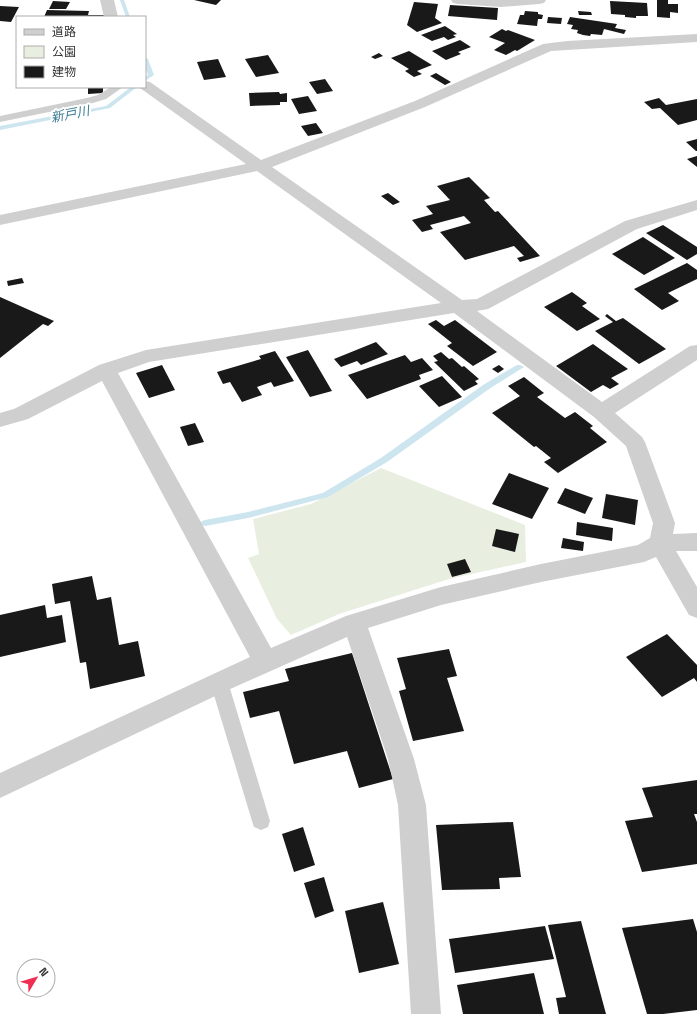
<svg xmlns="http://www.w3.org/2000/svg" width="697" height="1014" viewBox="0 0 697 1014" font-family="'Space Grotesk','Noto Sans JP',sans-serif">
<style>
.green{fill:#e9efe0}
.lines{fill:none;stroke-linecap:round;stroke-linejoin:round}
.stream{fill:#cce5ef;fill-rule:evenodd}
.building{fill:#191919}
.service{fill:#cfcfcf;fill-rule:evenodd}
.minor{fill:#cfcfcf;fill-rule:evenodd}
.labels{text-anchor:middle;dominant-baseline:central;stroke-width:4;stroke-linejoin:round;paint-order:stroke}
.far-water-label{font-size:13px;font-style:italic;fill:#387a92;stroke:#fff}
</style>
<rect width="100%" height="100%" fill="#fff"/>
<path class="green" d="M381 468 525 525 526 562 449 579 339 614 291 635 277 619 248 558 259 554 253 519 311 504Z"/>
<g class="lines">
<path class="stream" d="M120 0H124L130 17H126Z
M145 57 148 59 154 75 145 81V77L148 75 145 66Z
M131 87H137L110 108 0 130V126L106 106Z
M517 365H520L524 367 489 389 387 462 328 497 248 518 205 526 202 525 201 523 202 521 205 520 248 512 323 493 381 458 483 385Z"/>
</g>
<path class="building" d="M194 0H221L216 5Z
M657 0H668V4H678V13L670 12V18L657 17Z
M53 1 70 2 66 9H49Z
M610 1 647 3 648 16H636V18L625 17V15L611 14Z
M414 2 438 4 435 18 442 23 417 32 407 25Z
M450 5 498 8 497 20 448 16Z
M0 6 19 7 11 22 0 21Z
M47 10 89 11 88 15H104L103 17H44Z
M525 11 538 12V14L543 15 542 19H538L537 26 517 24 520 15H524Z
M578 11 591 12 592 15H579Z
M548 17 562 18 561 24 547 23Z
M570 17 617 24 615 28 626 30 624 34 604 29 602 35 591 34 590 36 583 35 577 33 578 30 571 29 573 25 567 24Z
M445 26 457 34 453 35 456 37 448 40 444 37 432 41 421 35Z
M502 29 506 31 508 30 535 40 517 51 515 50 506 55 494 50 505 43 489 37Z
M460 40 471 47 458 52 461 54 446 60 432 51Z
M409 51 432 65 417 71 422 74 414 77 405 71 409 69 391 58Z
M379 53 383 56 375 59 371 57Z
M268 55 279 73 256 77 245 59Z
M218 59 226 77 204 80 197 62Z
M436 73 451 82 445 85 430 76Z
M325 79 333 91 317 94 309 82Z
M88 87H107V88H103V93L88 94Z
M279 92 280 94 287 93V102H280V105L250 106 249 93Z
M308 96 317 111 299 114 291 99Z
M659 98 666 105 697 99V120L678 125 660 108 652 109 644 102Z
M316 123 323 133 308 136 301 126Z
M697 139V151H696L686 142Z
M697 156V167L687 159Z
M469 177 490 198 484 200 495 212 498 211 540 256 520 262 517 258 524 256 514 246 465 260 440 232 471 223 464 216 430 225 433 229 422 232 412 220 433 214 426 206 450 200 437 186Z
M388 193 400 202 393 205 381 196Z
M663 225 697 247V254L687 260 646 233Z
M643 237 675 258 644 275 612 254Z
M687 263 697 270V279L668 293 679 301 662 310 634 289Z
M22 278 24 283 8 286 7 281Z
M572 292 587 303 582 306 600 319 577 331 544 307Z
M0 297 54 321 48 326 43 324 0 358Z
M607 314 616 321 623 318 666 349 639 364 595 331 613 322 605 316Z
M436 320 444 326 455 320 497 352 473 366 447 346 452 343 428 324Z
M376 342 388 354 361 365 357 361 341 367 334 359Z
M593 344 628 369 611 378 619 384 610 389 603 385 591 392 556 366Z
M308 350 332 391 310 397 286 357Z
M275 351 294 381 274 387 271 382 257 387 262 395 242 402 230 382 223 384 217 372 261 359 259 356Z
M441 352 449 359 452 358 462 367 464 366 479 379 475 381 478 384 464 391 434 362 438 361 433 356Z
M405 355 411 362 422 358 433 370 419 375 421 379 367 399 348 375Z
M162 365 175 390 149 398 136 373Z
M499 365 504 369 498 373 492 369Z
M442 376 462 397 439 407 419 386Z
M524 377 544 393 537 397 565 418 575 412 593 426 590 428 607 442 558 473 544 462 551 458 536 446 534 447 492 413 520 396 508 386Z
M195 423 204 442 188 446 180 427Z
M509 473 549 488 532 519 492 504Z
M565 488 593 498 585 514 557 503Z
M606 494 638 500 635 525 602 518Z
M577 522 613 528 612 541 576 535Z
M496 529 519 534 515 552 492 546Z
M563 538 584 542 583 551 561 548Z
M465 559 471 572 452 577 447 564Z
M92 576 97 600 111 597 119 645 138 641 145 676 90 689 86 662 80 663 70 601 55 604 52 584Z
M45 605 47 618 62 615 66 642 0 657V615Z
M667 634 697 665V682L694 678 662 697 626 657Z
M449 649 457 676 447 678 464 731 413 741 399 691 406 689 397 658Z
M352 653 393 779 359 788 347 751 294 764 279 711 250 718 243 692 289 681 285 669Z
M697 780V814H694L697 822V864L642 872 625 821 653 817 642 788Z
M513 822 521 877 499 878 500 889 442 890 436 825Z
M303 827 315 865 294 872 282 834Z
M324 877 334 911 315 918 304 883Z
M383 902 399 964 359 973 345 911Z
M693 919 697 932V1010L663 1014H647L622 928Z
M581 921 606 1014H559L556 998 566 997 548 925Z
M545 926 554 959 455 973 449 939Z
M534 973 544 1014H463L457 985Z"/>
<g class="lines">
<path class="service" d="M111 87H123L106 99 93 103 0 122V116L87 98 98 95Z
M219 675 225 677 228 682 270 821 268 827 261 830 254 827 252 821 210 682 213 677Z"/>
<path class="minor" d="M100 0H114L118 17H104Z
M451 0H546L544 3 539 4 501 7 458 4 453 3Z
M697 34V42L551 51 425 107 272 167 462 300 477 299 625 221 697 200V210L637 229 488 309 477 311 602 402 690 346 697 345V360L615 413 642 437 645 442 675 523 673 534 697 533V551H676L697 587V618L689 615 656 557 644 562 541 582 441 605 368 628 414 759 426 805 441 1014H411L398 805 388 759 347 637 228 690 0 798V773L250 657 102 381 28 419 0 427V413L14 409 99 365 146 350 441 303 257 171 0 225V215L246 164 140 88 139 87H145V81L150 82 261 160 415 101 543 44 567 41ZM454 313 594 417 626 446 653 523 650 538 638 545 541 564 441 587 346 616 271 648 118 373 149 362Z"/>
</g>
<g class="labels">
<g class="far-water-label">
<text transform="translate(70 114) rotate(-11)">新戸川</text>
</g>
</g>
<rect x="16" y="16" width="130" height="72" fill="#ffffff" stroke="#adadad"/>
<rect x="24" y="29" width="20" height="6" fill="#cfcfcf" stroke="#adadad"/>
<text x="52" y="36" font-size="12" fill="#323232">道路</text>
<rect x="24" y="46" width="20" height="12" fill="#e9efe0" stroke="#adadad"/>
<text x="52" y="56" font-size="12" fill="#323232">公園</text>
<rect x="24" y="66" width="20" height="12" fill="#191919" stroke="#adadad"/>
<text x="52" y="76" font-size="12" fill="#323232">建物</text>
<g transform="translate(36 978) rotate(52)"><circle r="19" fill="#ffffff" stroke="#adadad"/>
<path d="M0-3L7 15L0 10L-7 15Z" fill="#ee2f52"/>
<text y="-6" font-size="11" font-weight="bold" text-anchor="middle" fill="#323232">N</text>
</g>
</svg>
